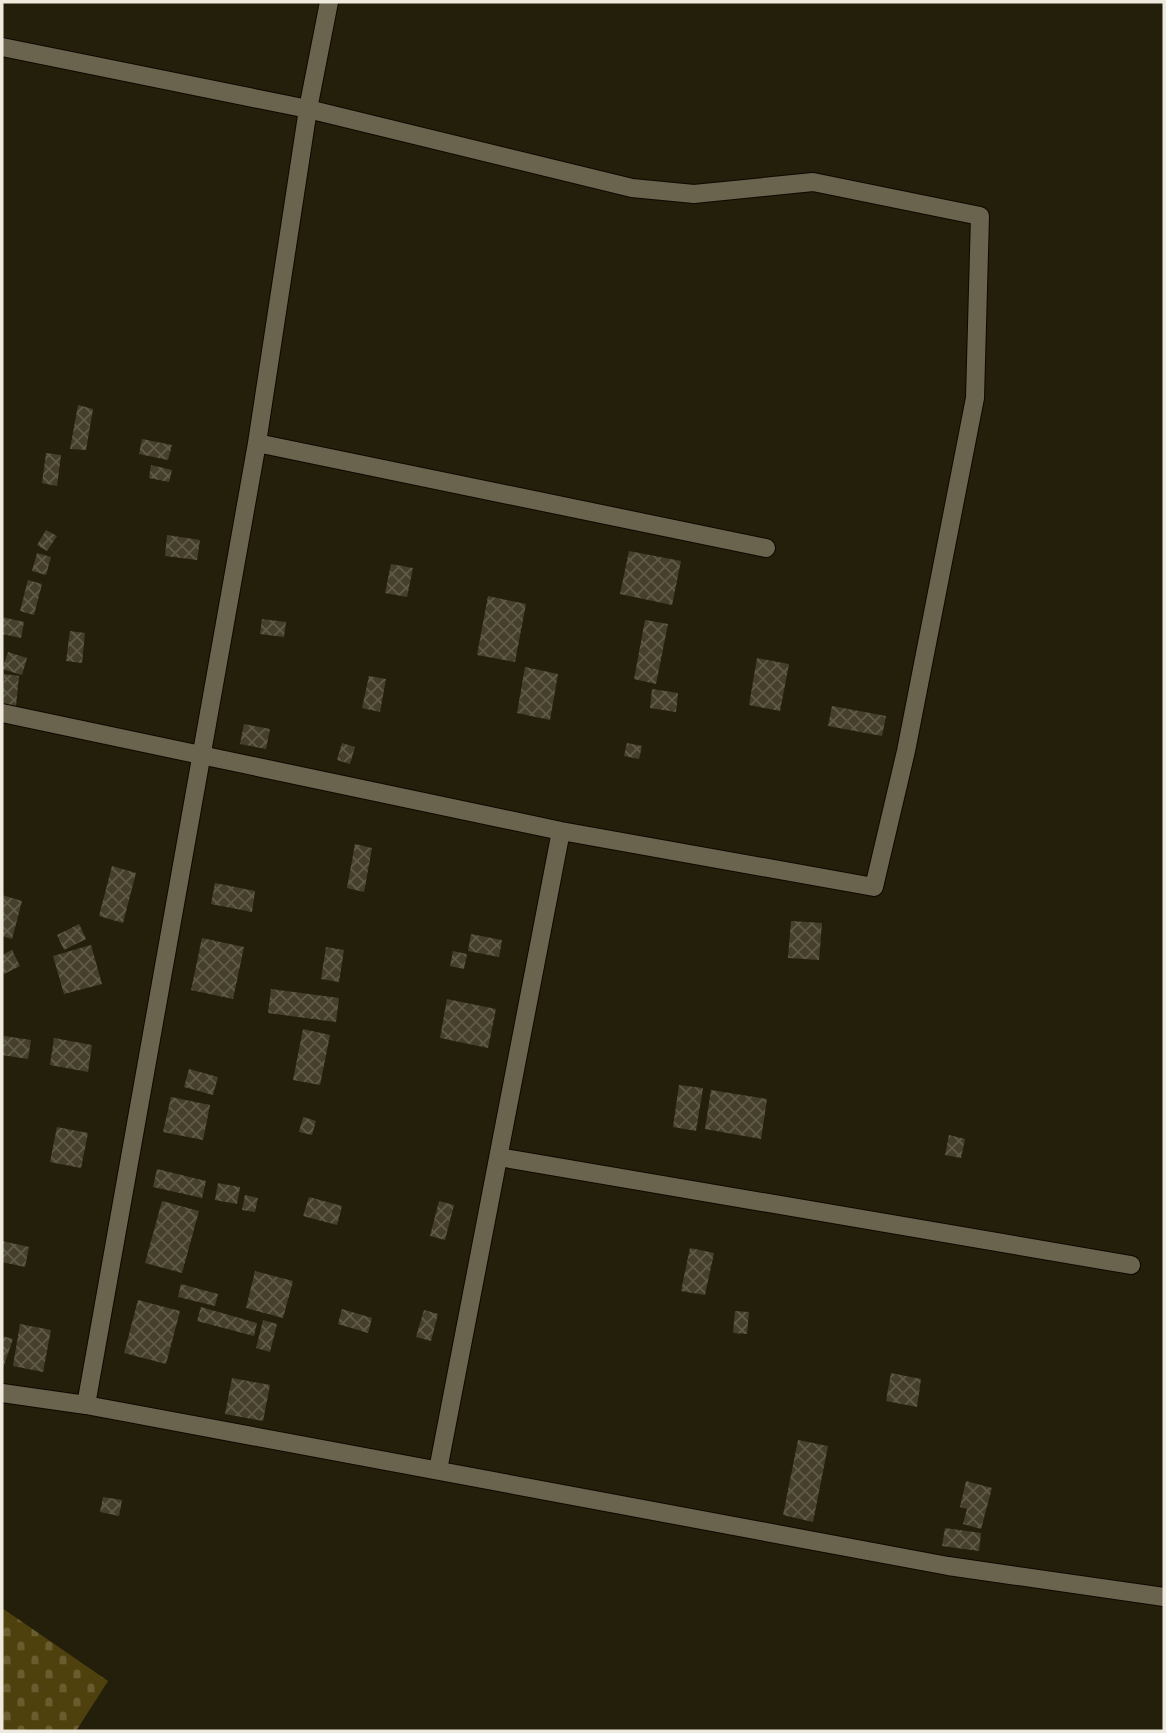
<svg xmlns="http://www.w3.org/2000/svg" width="1166" height="1733" viewBox="0 0 1166 1733" font-family="Montserrat,sans-serif">
<style>
.cemetery{fill:url(#cemetery-stones)}
.building{fill:url(#building-cross-hatch)}
.lines{fill:none;stroke-linecap:round;stroke-linejoin:round}
.minor-casing{stroke:#0e0800;stroke-width:20}
.minor{stroke:#6a634e;stroke-width:18}
</style>
<defs>
<pattern id="cemetery-stones" width="16" height="16" patternUnits="userSpaceOnUse" patternTransform="scale(1.75)"><rect width="16" height="16" fill="#4f410d"/><path d="M2 7V4a2 2 0 0 1 4 0v3zM10 15v-3a2 2 0 0 1 4 0v3z" fill="#695d30"/></pattern>
<pattern id="building-cross-hatch" width="8" height="8" patternUnits="userSpaceOnUse" patternTransform="scale(1.75)"><rect width="8" height="8" fill="#453f2b"/><path d="M0 0l8 8M0 8l8-8" fill="none" stroke="#605b49"/></pattern>
</defs>
<rect width="100%" height="100%" fill="#241f0b"/>
<path class="cemetery" d="M2 1608 108 1681 76 1731H2Z"/>
<path class="building" d="M78 405 93 409 86 450 70 449Z
M142 439 172 445 168 460 139 454Z
M46 453 61 455 57 486 42 483Z
M151 465 172 470 169 482 149 478Z
M46 530 57 536 47 551 37 545Z
M167 535 200 540 197 560 165 556Z
M629 551 681 561 672 605 620 594Z
M37 553 51 557 46 575 32 571Z
M391 564 413 568 407 597 385 593Z
M28 580 42 584 34 615 20 611Z
M488 596 526 604 515 662 477 655Z
M2 617 24 622 21 638 2 634Z
M262 619 286 622 284 637 260 634Z
M645 620 668 624 656 684 634 679Z
M70 631 85 633 82 663 66 661Z
M8 652 27 658 22 675 2 669Z
M757 658 789 664 780 711 749 705Z
M525 667 558 674 550 720 517 713Z
M4 674 19 676 16 706 2 704Z
M369 676 386 679 380 712 362 708Z
M652 689 678 693 676 712 650 708Z
M832 706 886 716 882 736 828 726Z
M244 724 270 729 266 749 240 744Z
M342 743 355 747 350 764 337 760Z
M627 743 642 746 639 759 624 756Z
M355 844 372 848 364 892 347 888Z
M112 866 136 873 123 923 99 916Z
M215 883 255 891 252 912 211 904Z
M2 895 22 901 12 939 2 936Z
M791 921 822 923 819 960 788 958Z
M79 924 86 939 64 950 57 935Z
M471 934 502 940 499 957 468 951Z
M202 938 244 947 233 999 191 990Z
M91 945 102 984 64 994 53 956Z
M326 947 344 950 339 982 321 979Z
M12 950 20 966 2 975V955Z
M453 951 467 954 464 969 450 966Z
M271 989 339 998 336 1022 268 1013Z
M447 999 496 1009 488 1048 440 1038Z
M303 1029 330 1035 320 1085 293 1080Z
M4 1036 31 1040 28 1059 2 1055Z
M54 1038 92 1045 88 1072 50 1065Z
M189 1069 218 1077 213 1095 184 1087Z
M679 1085 703 1088 696 1131 673 1127Z
M711 1090 767 1099 761 1139 705 1129Z
M171 1097 210 1105 203 1140 163 1132Z
M303 1117 316 1121 312 1135 299 1132Z
M57 1127 88 1133 81 1168 50 1162Z
M949 1135 965 1139 961 1158 945 1155Z
M157 1169 206 1181 202 1198 153 1187Z
M218 1183 240 1187 237 1204 215 1200Z
M245 1195 258 1198 255 1212 242 1210Z
M309 1197 342 1206 337 1225 303 1216Z
M162 1201 199 1211 182 1273 145 1263Z
M439 1201 454 1205 445 1240 430 1236Z
M2 1241 29 1247 25 1267 2 1262Z
M690 1248 714 1253 705 1295 681 1291Z
M255 1271 293 1281 283 1318 246 1308Z
M181 1284 218 1294 215 1306 178 1297Z
M138 1300 180 1311 166 1364 124 1353Z
M201 1307 257 1323 254 1336 197 1321Z
M342 1309 372 1318 368 1333 338 1324Z
M424 1310 438 1314 431 1341 416 1337Z
M735 1311 749 1312 747 1334 733 1333Z
M263 1320 277 1324 270 1352 256 1348Z
M20 1324 51 1330 43 1372 13 1366Z
M2 1336 13 1339 2 1371Z
M891 1373 921 1379 917 1407 886 1401Z
M232 1378 270 1385 263 1421 225 1414Z
M798 1440 828 1446 813 1522 783 1515Z
M966 1481 992 1488 981 1529 963 1524 967 1509 960 1507Z
M103 1497 122 1500 119 1516 100 1512Z
M945 1528 981 1533 979 1551 942 1546Z"/>
<g class="lines">
<defs>
<path id="minor" d="M2 47 308 109 632 188 694 194 813 182 980 216 975 398 906 751 874 887 561 831 2 713
M257 443 766 548
M499 1157 1131 1265
M2 1393 86 1405 948 1566 1164 1597
M86 1405 257 443 308 109 329 2
M438 1470 561 831"/>
</defs>
<use href="#minor" class="minor-casing"/>
<use href="#minor" class="minor"/>
</g>
<rect width="1166" height="1733" fill="none" stroke="#eeeade" stroke-width="7"/>
</svg>
